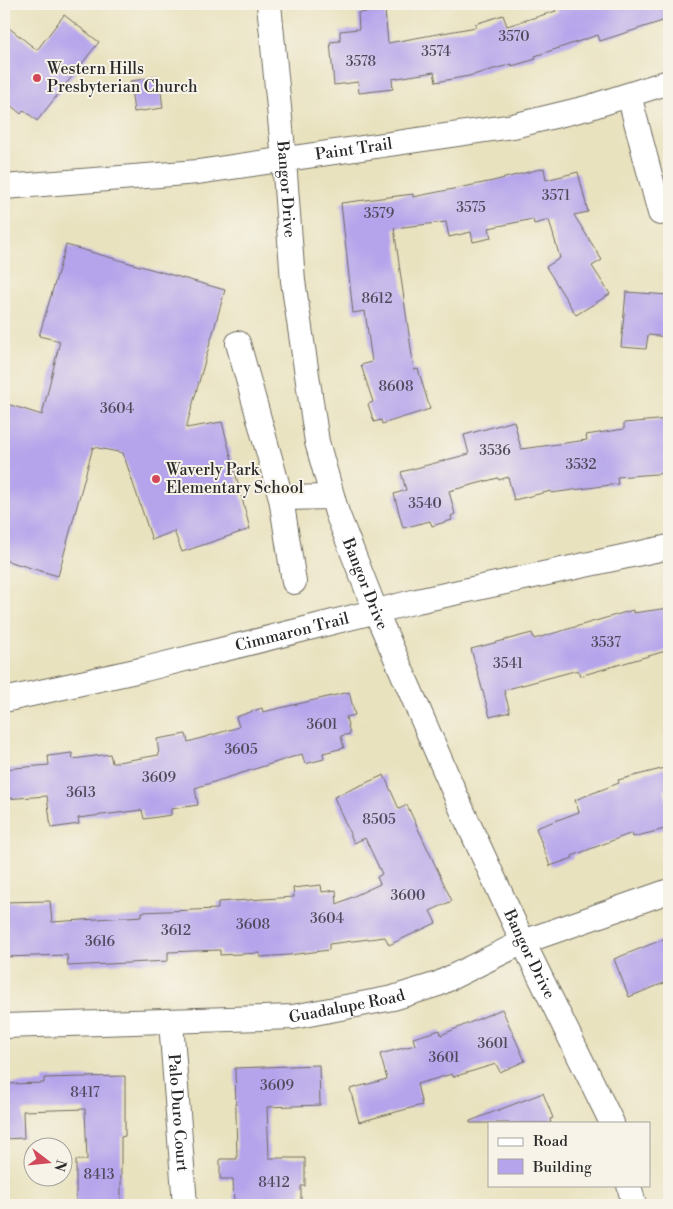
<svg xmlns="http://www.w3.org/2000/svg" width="673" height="1209" viewBox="0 0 673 1209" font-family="'Libre Bodoni',serif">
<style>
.building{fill:#b5a4eb}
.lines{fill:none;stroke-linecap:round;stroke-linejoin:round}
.minor-casing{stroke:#6e6b5f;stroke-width:26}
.minor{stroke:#fff;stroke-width:24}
.poi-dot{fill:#d1495b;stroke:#f7f3e8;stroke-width:2}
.labels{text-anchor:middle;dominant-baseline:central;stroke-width:4;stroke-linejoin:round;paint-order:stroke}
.number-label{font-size:14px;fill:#4e495b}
.poi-label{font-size:16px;fill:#2b2b2b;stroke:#f7f3e8;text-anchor:start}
.street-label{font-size:16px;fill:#2b2b2b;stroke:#f7f3e8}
</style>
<rect width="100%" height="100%" fill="#f7f3e8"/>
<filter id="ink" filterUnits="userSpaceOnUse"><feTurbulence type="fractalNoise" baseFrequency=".02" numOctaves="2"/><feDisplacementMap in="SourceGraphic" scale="10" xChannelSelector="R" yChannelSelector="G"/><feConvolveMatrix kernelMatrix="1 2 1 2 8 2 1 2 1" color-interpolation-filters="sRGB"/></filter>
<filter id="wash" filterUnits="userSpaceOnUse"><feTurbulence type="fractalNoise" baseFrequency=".0096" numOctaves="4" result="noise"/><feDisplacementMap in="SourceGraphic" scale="20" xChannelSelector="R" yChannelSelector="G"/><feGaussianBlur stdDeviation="1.12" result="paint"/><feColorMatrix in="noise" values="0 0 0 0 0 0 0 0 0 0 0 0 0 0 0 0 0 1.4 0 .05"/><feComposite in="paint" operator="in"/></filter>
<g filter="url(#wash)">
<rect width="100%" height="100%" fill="#e9e2bf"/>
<g id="blocks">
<path class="building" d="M553 4H669V19L600 41 598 35 535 56 536 59 512 66V64L469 76 436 82 434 72 392 79 393 89 359 93 358 82 334 85 330 42 340 41V31L359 29 358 13 385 10 388 43 476 27 475 24 503 15 507 26 556 11Z
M64 15 99 42 37 121 24 110 21 114 4 100V24L37 50Z
M159 77 163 108 134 112 130 81Z
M544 168 546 180 578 172 588 212 574 215 602 260 592 266 610 294 576 315 546 267 560 258 549 220 534 224 533 219 489 228 491 238 473 242 471 232 449 237 446 222 394 228 414 370 418 369 430 409 382 424 381 420 374 422 368 404 373 402 361 365 372 362 365 311 353 313 341 203 413 194V197L493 181Z
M66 245 225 290 186 428 222 422 250 529 182 552 174 531 152 540 123 453 93 447 58 576 4 560V403L42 415 60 341 39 336Z
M626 292 669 295V337L648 335 646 349 621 347Z
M669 419V473L617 477 618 484 551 493V491L514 500 508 477 499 480 498 478 449 491 455 514 451 516 452 520 432 526 430 521 403 528 394 494 406 490 401 472 469 454 464 435 514 421 521 449 587 440 586 435 624 429V423Z
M669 608V650L580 676 578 670 504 690 510 712 490 717 471 649 532 633 534 639 633 610V613Z
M349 692 355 715 346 717 350 734 341 736 344 748 323 753 324 759 305 764 302 754 195 788 198 805 171 809V815L144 819 142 810 78 818 79 824 51 828 47 796 4 799V769L49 765 48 756 72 753 73 759 110 754 112 763 159 755 157 739 186 734 188 742 239 727 236 717 262 708 263 712Z
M669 767V788L664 790 669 809V828L633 837 632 833 572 856 573 858 550 866 536 828 579 812 575 800 619 783 618 780Z
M384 775 399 809 407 805 452 901 430 911 436 923 389 945 385 937 329 944V950L289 955 260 957V953L220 955V950L168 952V961L68 966 67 955 4 957V902L50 901 52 922 142 916V912L218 909V902L294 897 293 888 321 885 322 892 336 890 337 904 380 884 377 877 382 874 365 838 354 843 334 797Z
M669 937V981L629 997 614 959Z
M502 1009 525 1061 500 1072 496 1064 453 1077 452 1074 417 1084 422 1105 359 1122 350 1089 387 1079 380 1054 415 1045 413 1038 440 1030 441 1035Z
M319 1065 320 1105 267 1107 269 1158H305V1186H301V1205H234L233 1179H220V1159H237L235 1068Z
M125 1076V1136L121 1137V1205H76V1160H87L85 1109 23 1111 24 1138 4 1139V1084L44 1083V1078Z
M543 1093 553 1118 550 1119 551 1123H470V1121Z"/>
</g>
</g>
<g filter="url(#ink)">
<use href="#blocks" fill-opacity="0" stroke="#6e6b5f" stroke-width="1"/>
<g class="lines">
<defs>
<g id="minor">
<path id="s1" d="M269 4 284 160 293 281 317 442 337 513 376 612 462 810 523 942 612 1123"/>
<path d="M629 95 660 213"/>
<path id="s2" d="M4 187 198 172 513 126 587 108 669 82"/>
<path d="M238 343 281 498"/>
<path d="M294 582 281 498 332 497"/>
<path id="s3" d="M4 700 145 669 417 601 669 547"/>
<path id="s4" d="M171 1022 185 1205"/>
<path id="s5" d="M4 1026 293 1017 393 998 438 984 523 942 669 891"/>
<path d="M629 1185 634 1205"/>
</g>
</defs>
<use href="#minor" class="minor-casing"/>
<use href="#minor" class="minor"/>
</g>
</g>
<g class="poi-dot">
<circle cx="37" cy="78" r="5"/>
<circle cx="156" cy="479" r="5"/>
</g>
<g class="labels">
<g class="number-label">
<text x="514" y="37">3570</text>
<text x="436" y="52">3574</text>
<text x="361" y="62">3578</text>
<text x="556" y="196">3571</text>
<text x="471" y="208">3575</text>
<text x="379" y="214">3579</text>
<text x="377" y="299">8612</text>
<text x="396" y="387">8608</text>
<text x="117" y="409">3604</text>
<text x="495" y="451">3536</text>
<text x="581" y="465">3532</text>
<text x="425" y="504">3540</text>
<text x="606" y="643">3537</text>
<text x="508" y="664">3541</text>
<text x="322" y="725">3601</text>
<text x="241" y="750">3605</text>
<text x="159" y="778">3609</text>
<text x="81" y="793">3613</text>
<text x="379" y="820">8505</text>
<text x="408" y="896">3600</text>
<text x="327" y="919">3604</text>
<text x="253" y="925">3608</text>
<text x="176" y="931">3612</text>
<text x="100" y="942">3616</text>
<text x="493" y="1044">3601</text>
<text x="444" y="1058">3601</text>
<text x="277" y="1086">3609</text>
<text x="85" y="1093">8417</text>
<text x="99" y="1175">8413</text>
<text x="274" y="1183">8412</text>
</g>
<g class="poi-label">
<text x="47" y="69">Western Hills<tspan x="47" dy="18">Presbyterian Church</tspan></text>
<text x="166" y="470">Waverly Park<tspan x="166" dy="18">Elementary School</tspan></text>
</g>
<g class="street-label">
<text stroke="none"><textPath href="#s2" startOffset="352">Paint Trail</textPath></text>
<text stroke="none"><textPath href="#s1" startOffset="186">Bangor Drive</textPath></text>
<text stroke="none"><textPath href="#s1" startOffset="591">Bangor Drive</textPath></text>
<text stroke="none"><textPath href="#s3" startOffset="296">Cimmaron Trail</textPath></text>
<text stroke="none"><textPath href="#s1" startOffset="996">Bangor Drive</textPath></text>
<text stroke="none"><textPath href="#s5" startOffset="344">Guadalupe Road</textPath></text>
<text stroke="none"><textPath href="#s4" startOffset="91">Palo Duro Court</textPath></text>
</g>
</g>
<rect width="673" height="1209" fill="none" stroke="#f7f3e8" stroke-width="20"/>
<rect x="488" y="1122" width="162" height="65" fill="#f7f3e8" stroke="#a5a39c"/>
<rect x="498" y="1138" width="25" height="8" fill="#ffffff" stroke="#a5a39c"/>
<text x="533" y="1146" font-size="15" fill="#2b2b2b">Road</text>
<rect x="498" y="1159" width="25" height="15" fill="#b5a4eb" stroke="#a5a39c"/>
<text x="533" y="1172" font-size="15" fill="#2b2b2b">Building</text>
<g transform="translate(48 1162) rotate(106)"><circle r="24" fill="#f7f3e8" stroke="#a5a39c"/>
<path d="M0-4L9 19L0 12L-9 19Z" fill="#d1495b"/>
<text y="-8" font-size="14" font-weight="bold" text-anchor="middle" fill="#2b2b2b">N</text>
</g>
</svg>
